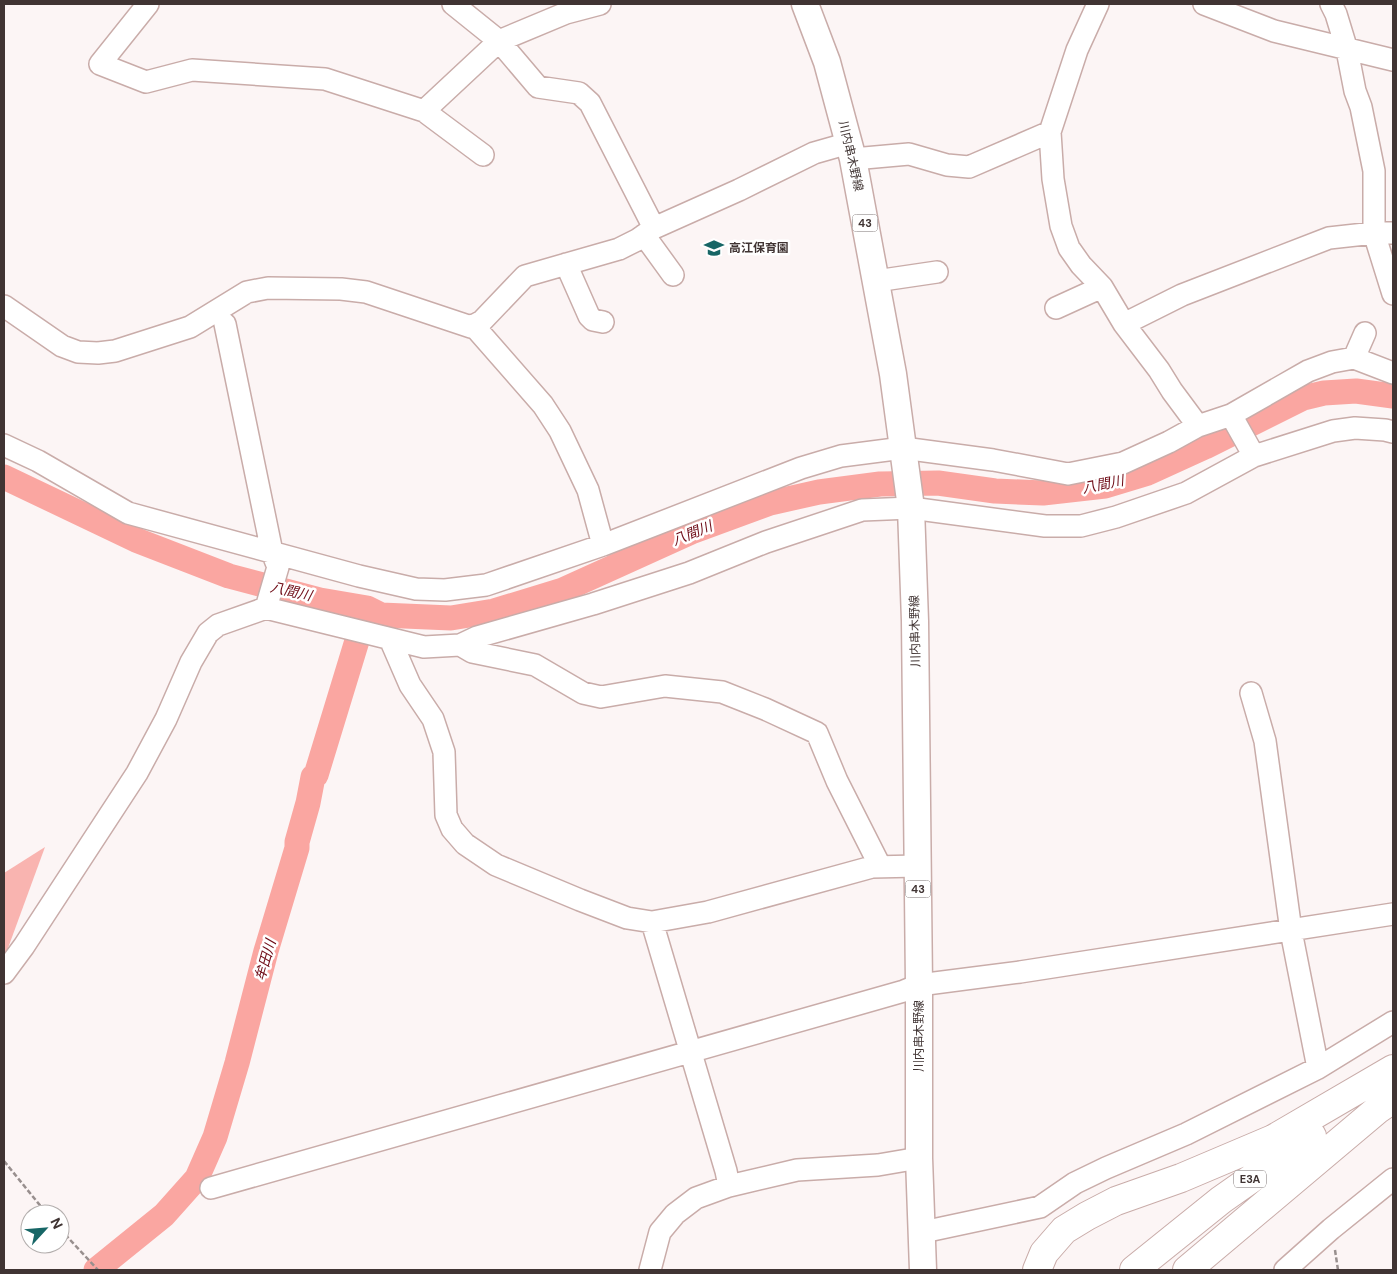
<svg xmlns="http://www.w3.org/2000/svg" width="1397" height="1274" viewBox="0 0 1397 1274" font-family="'DM Sans','Noto Sans JP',sans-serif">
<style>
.forest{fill:#f9b4b0}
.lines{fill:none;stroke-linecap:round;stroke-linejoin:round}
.river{stroke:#faa6a1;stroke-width:25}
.minor-casing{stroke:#c9aca9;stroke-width:24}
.major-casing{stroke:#c9aca9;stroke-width:29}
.highway-casing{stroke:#c9aca9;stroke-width:30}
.path{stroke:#988f8e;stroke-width:2.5;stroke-dasharray:5 2.5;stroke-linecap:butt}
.minor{stroke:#fff;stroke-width:21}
.major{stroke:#fff;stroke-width:26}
.highway{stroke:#fff;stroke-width:28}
.labels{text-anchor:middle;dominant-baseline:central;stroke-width:5;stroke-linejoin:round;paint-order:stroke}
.shield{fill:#fff;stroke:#797170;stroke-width:1}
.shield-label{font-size:11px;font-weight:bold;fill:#403433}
.street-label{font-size:12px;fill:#403433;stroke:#fff}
.poi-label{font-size:12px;font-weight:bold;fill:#403433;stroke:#fff;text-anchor:start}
.water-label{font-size:14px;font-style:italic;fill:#6e0a15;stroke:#fff}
</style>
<rect width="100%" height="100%" fill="#fcf5f5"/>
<path class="forest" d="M45 847 4 959V873Z"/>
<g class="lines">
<path class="river" d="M4 477 136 540 229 576 320 600 367 608 381 615 451 618 494 611 563 590 691 532 770 503 819 492 880 484 938 483 995 491 1043 493 1105 486 1148 473 1205 447 1303 398 1324 393 1356 391 1393 396
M96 1270 164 1215 197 1178 215 1137 237 1063 266 951 297 848V842L308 803 313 777 316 775 367 608"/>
<defs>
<path id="minor" d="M148 4 100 64 146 82 192 70 325 79 424 111 499 41 566 13 600 4
M453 4 499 41 538 87 579 93 590 103 654 228
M1098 4 1077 50 1050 132 1053 179 1061 226 1069 248 1081 265 1102 287 1124 324 1159 370 1172 391 1198 426
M1204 4 1274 31 1393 60
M1331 4 1336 14 1347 50 1355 91 1361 107 1374 171V233L1393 294
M424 111 483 155
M853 159 909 154 947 165 969 167 1050 132
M644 235 673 275
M566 264 589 316 593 320 603 322
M876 281 937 272
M4 306 62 346 78 352 98 353 115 351 190 327 247 292 268 288 341 289 366 292 471 327 482 321 525 276 619 249 637 240 654 228 739 190 814 153 849 143
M1056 308 1102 287
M225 324 272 552 278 567 266 608
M1124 324 1182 295 1329 238 1374 233H1393
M473 325 543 405 560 431 588 490 603 545
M1354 358 1365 333
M1231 415 1254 456
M4 445 38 461 128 513 359 576 416 589 445 590 486 585 603 545 801 468 841 456 903 448 993 460 1068 474 1123 463 1169 442 1198 426 1231 415 1308 371 1332 362 1354 358 1393 373
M390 639 410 685 433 719 444 752 446 815 452 829 465 844 496 865 580 900 627 918 652 922 708 912 872 867 918 866
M460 645 472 652 535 665 583 693 601 697 665 686 722 692 765 709 817 733 837 781 880 866
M1251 693 1265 741 1291 931 1318 1068
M652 922 726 1171 729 1186
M4 973 24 946 137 773 166 719 191 662 208 633 218 625 266 608 424 647 460 645 477 637 593 604 689 573 766 542 862 510 911 508 1045 526H1081L1116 517 1186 493 1254 456 1333 431 1355 428 1385 430 1393 432
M211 1188 904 991 919 985 1020 972 1393 914
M923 1232 1040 1207 1075 1183 1106 1168 1186 1134 1318 1068 1393 1022
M650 1270 660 1232 675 1214 696 1198 729 1186 797 1170 878 1165 919 1158
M1285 1270 1331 1229 1393 1179"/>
<path id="major" d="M805 4 827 62 853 159 893 374 911 508 915 621 919 985V1158L923 1270"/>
<path id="highway" d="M1037 1270 1044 1253 1064 1230 1087 1216 1116 1201 1181 1178 1273 1139 1393 1069
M1134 1270 1221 1200 1312 1136
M1187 1270 1377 1110 1393 1099"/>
</defs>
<use href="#minor" class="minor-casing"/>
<use href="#major" class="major-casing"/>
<use href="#highway" class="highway-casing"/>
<path class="path" d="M4 1161 47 1214
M60 1229 98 1270
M1335 1250 1338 1270"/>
<use href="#minor" class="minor"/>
<use href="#major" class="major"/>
<use href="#highway" class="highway"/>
</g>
<defs>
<symbol id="school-bare" viewBox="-9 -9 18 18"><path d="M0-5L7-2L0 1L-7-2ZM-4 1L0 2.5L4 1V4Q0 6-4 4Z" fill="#176666" stroke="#fff" stroke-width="2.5" paint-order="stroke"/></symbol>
</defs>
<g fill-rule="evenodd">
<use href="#school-bare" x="700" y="234" width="28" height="28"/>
</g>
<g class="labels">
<g class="shield">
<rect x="852.5" y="214.5" width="25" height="17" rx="4"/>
<rect x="905.5" y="880.5" width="25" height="17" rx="4"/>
<rect x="1234" y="1170.5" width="32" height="17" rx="4"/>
</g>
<g class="shield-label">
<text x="865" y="223">43</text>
<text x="918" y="889">43</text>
<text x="1250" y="1179">E3A</text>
</g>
<g class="street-label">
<text transform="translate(851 156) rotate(77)">川内串木野線</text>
<text transform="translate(915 631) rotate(-91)">川内串木野線</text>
<text transform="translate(919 1036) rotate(-90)">川内串木野線</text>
</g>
<g class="poi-label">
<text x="729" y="248">高江保育園</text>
</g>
<g class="water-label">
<text transform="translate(1103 484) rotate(-11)">八間川</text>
<text transform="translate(692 533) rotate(-22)">八間川</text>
<text transform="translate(291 591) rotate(13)">八間川</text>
<text transform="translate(265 960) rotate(-74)">牟田川</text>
</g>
</g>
<rect width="1397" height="1274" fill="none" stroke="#403433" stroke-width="10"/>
<g transform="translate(45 1229) rotate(64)"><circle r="24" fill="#ffffff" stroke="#b3aead"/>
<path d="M0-4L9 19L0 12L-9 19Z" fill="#176666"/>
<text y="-8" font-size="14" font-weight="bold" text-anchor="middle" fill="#403433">N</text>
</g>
</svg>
